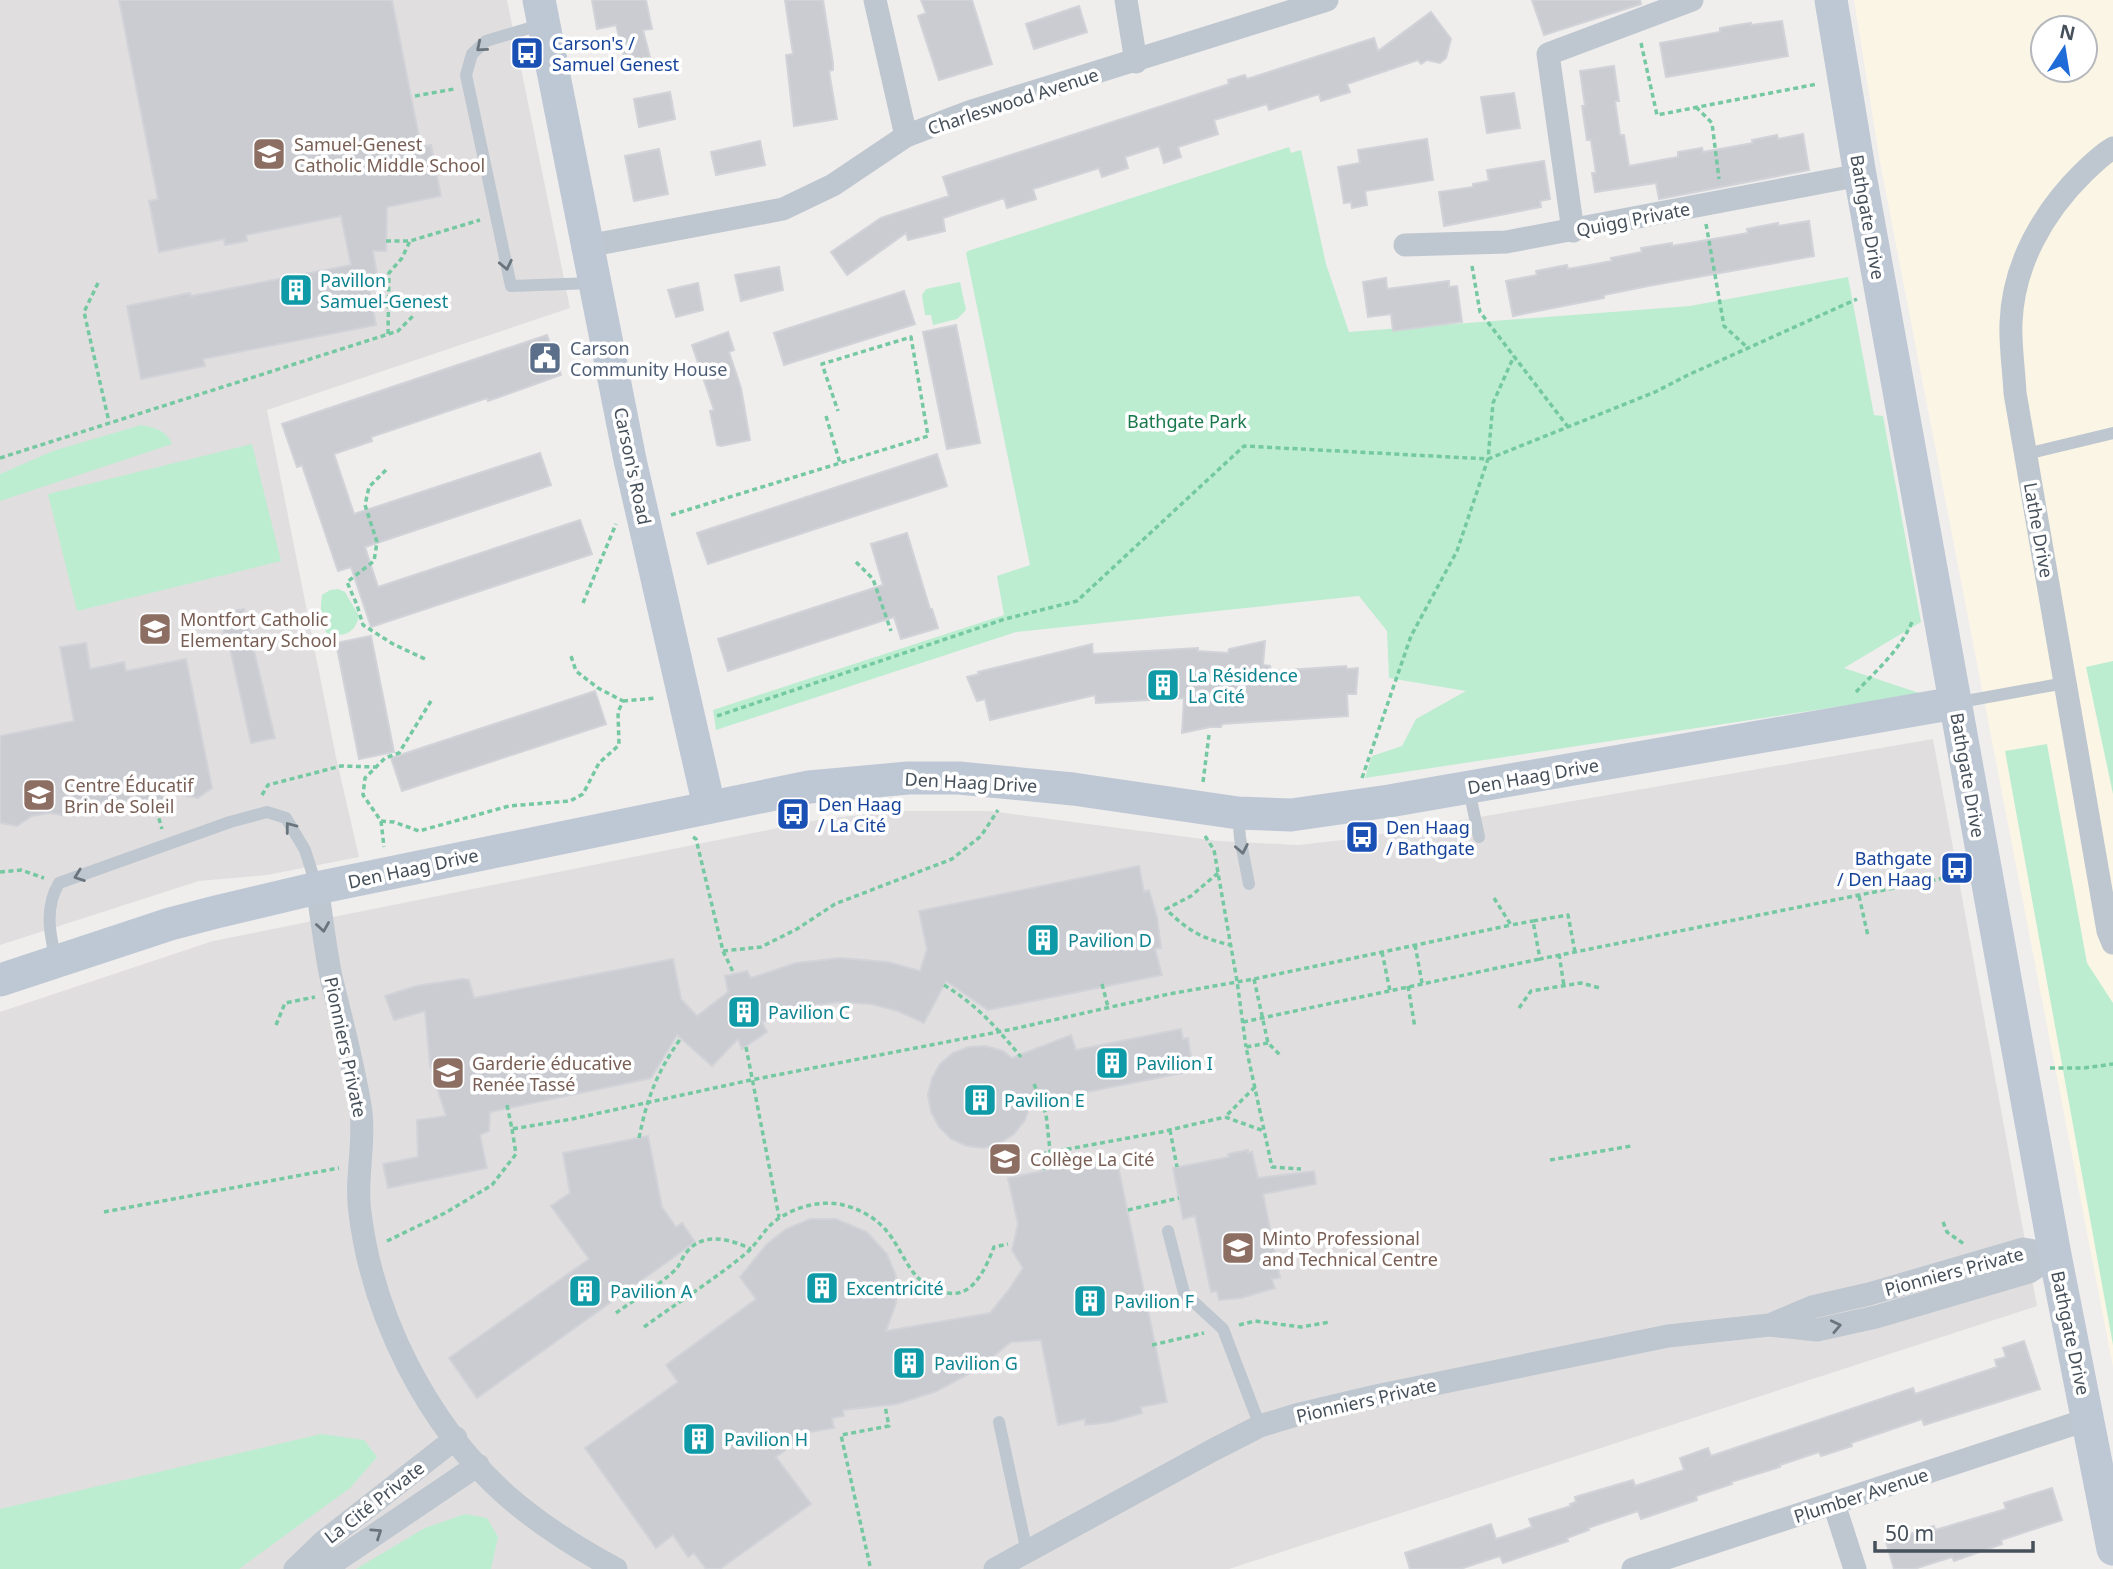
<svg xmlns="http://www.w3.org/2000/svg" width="2113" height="1569" viewBox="0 0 2113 1569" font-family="'Noto Sans',sans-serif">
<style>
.commercial{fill:#fbf5e6;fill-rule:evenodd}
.education{fill:#e1dedf}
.green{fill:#bcedd0}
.building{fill:#caccd2;stroke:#d1d3d8;stroke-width:2}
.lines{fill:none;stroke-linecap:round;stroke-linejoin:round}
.path{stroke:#75c9a2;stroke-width:3.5;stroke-dasharray:5 3.5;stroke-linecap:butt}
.lane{stroke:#bec7cf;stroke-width:12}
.street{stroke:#bec7cf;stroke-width:23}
.secondary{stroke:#bec8d4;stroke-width:33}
.path-bridge{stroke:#75c9a2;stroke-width:3.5;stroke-dasharray:5 3.5;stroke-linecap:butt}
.oneway{stroke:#6a747d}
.labels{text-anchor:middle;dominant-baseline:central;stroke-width:7;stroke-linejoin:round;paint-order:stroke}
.transit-label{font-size:18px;fill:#164399;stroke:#fff;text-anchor:start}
.street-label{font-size:18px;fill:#46505a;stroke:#fff}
.education-label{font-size:18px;fill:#785e54;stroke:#fff;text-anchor:start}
.culture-label{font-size:18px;fill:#0d838f;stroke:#fff;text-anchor:start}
.service-label{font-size:18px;fill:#4e5e75;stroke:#fff;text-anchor:start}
.park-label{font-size:18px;fill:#19784b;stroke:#fff}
</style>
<rect width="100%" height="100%" fill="#f0eded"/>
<path class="commercial" d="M1854 0H2113V1367L1880 162ZM2043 28H2085V70H2043Z"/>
<path class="education" d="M0 0H507L570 308 267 410 336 757 359 857 267 875 199 881 0 945Z
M1933 739 2037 1306 1229 1569H0V1012L213 941 823 819 897 811H990L1218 841 1298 845 1352 839Z"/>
<path class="green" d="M1289 147 1291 153 1301 150 1326 264 1349 332 1690 306 1848 277 1874 415 1883 416 1921 622 1844 668 1922 694 1365 778 1372 756 1402 746 1416 719 1466 691 1389 678 1387 631 1359 596 1016 632 716 730 713 710 1004 615 997 576 1030 565 966 253 968 251Z
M960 282 966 310 957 319 933 325 931 315H925L922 295 926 289Z
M141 425C156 428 166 430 172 444L0 501V474L53 451Z
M252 444 281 561 77 611 48 494Z
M338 589 345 592 359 616C355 634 344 636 328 635 320 624 320 609 322 595L330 590Z
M2113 661V794L2086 667Z
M2047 744 2087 963 2113 1003V1345L2005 751Z
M321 1434 364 1440 377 1457 350 1488 239 1569H0V1509Z
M465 1514 487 1518 498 1537 491 1569H356L425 1528Z"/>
<path class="building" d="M119 0H392L421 147 431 145 441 196 387 207 386 251H373L379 286 369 287 376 325 203 359 205 366 141 379 127 306 190 293 191 296 351 265 341 216 246 235 247 241 225 245 224 239 159 252 149 201 158 199Z
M592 0H646L652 29 643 30 652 65 628 71 616 25 597 29Z
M785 0H823L833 63V70L829 71 837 119 794 126 786 55 793 54Z
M921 0H972L992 64 939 80 918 16 926 13Z
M1532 0H1640L1641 4 1544 35Z
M1079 6 1087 32 1034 49 1026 24Z
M1431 12 1451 39 1446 58 1440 63 1427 60 1421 64 1418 60 1347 84 1350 92 1321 101 1319 94 1269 110 1267 104 1214 120 1218 134 1178 147 1181 157 1164 163 1159 146 1125 157 1128 168 1102 177 1099 168 1033 189 1036 199 1007 208 1004 198 943 218 945 231 908 240 906 233 847 275 831 252 881 218 949 196 943 177 1229 84 1228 80 1245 75 1247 79 1374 38 1378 51Z
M1782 21 1788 56 1666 77 1660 43 1720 32V28L1737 25 1751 23V25Z
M1614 66 1619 101H1615L1620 135H1624L1629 166 1678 157V152L1702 148 1703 152 1753 143 1752 140 1777 135 1778 139 1803 134 1809 170 1659 199 1656 183 1595 192 1592 173H1596L1591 140H1587L1582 106H1585L1580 71Z
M670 92 675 119 639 127 634 99Z
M1514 93 1520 128 1487 133 1481 97Z
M1427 139 1433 180 1365 191 1367 205 1352 208 1351 202 1344 203 1338 167 1360 163 1358 150Z
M760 141 765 165 716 175 711 152Z
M659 149 668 194 634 201 625 156Z
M1544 161 1550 199 1540 201 1541 207 1444 226 1439 192 1473 187V184L1489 181 1487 170Z
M1809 221 1814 256 1648 286 1604 295V298L1513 316 1506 281 1537 275 1536 271 1567 265 1568 269 1612 261 1611 258 1642 252 1641 248 1672 243V246L1748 233 1747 229 1762 226 1778 223V226Z
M779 267 783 290 741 301 735 275Z
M1386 278 1387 289 1449 281V287L1457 286 1462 322 1393 331 1391 314 1368 317 1363 282Z
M698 283 703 310 676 317 668 290Z
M904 291 915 324 784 365 774 333Z
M956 325 980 443 947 449 923 332Z
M728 332 734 350 729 352 741 388 750 440 721 446 717 445 710 411 714 410 692 345Z
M547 335 561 375 488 401 487 398 371 437 372 441 334 454 354 514 540 453 551 485 365 547 378 587 580 520 592 554 371 627 351 567 338 571 302 465 297 467 282 424Z
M937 454 947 486 708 564 697 533Z
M907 533 930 609H932L938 628 901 639 894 617 728 671 718 639 883 585 871 544Z
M244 609 275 738 251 743 229 644H226L220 614Z
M371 636 394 752 359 759 336 643Z
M1265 641 1263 665 1270 666 1271 671 1346 666 1347 669 1358 668 1356 694H1347L1348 716 1222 724 1221 727H1210L1182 733 1184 698 1096 703 1095 695 990 720 985 699 977 701 967 677 979 674 978 672 1092 644 1093 654 1198 648V651L1228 653 1229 649Z
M86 643 90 669 124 662 126 671 186 659 212 788 198 798 162 791 164 801 141 805H138L136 794 118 806 101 803 82 806 67 816 50 813 32 816 17 826 0 823V736L74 721 60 647Z
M595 691 606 724 402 791 391 758Z
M1139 866 1144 892 1149 890 1157 917 1161 948 1155 949 1162 975 988 1010 946 981 924 1023 898 1011 871 1004 839 1002 809 1006 762 1022 767 1032 742 1049 738 1039 712 1066 677 1035 651 1078 490 1112 489 1131 480 1135 487 1168 388 1188 383 1164 418 1157 417 1120 446 1116 430 1065 425 1011 394 1020 385 996 416 986 462 979 469 980 474 998 673 959 681 999 697 1016 728 992 725 976 747 971 751 978 796 963 840 958 888 962 920 971 927 949 919 911Z
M1181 1029 1183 1039 1188 1038 1193 1071 1031 1103 1025 1120 1014 1134 1000 1143 984 1148 967 1146 951 1139 939 1127 931 1112 928 1095 932 1078 940 1064 953 1053 969 1047 986 1046 1003 1051 1012 1058 1071 1035 1076 1050Z
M648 1136 662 1207 676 1227 682 1223 695 1242 477 1398 449 1358 589 1259 551 1206 570 1193 563 1153Z
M1248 1150V1153L1252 1152 1258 1178 1314 1171 1316 1184 1263 1194 1280 1278 1272 1279 1275 1288 1241 1298 1219 1300 1217 1291 1211 1292 1195 1216 1183 1219 1173 1168 1229 1157 1228 1154Z
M1116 1156 1167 1402 1141 1407 1142 1413 1111 1422 1085 1425V1419L1058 1425 1041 1340 1011 1342 978 1369 937 1391 897 1404 843 1410 844 1416 832 1418 834 1428 810 1432 776 1457 811 1504 720 1569H706L694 1553 688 1557 673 1535 656 1548 585 1448 678 1382 666 1365 756 1299 740 1277 767 1244 786 1229 810 1219H836L867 1232 887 1254 896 1276V1303L886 1331 990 1313 1008 1291 1023 1268 1012 1250 1018 1224 1008 1178Z
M2024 1341 2040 1389 1924 1425 1922 1419 1851 1443 1852 1446 1821 1456 1819 1452 1780 1465V1467L1731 1482 1732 1484 1696 1496 1697 1500 1641 1519 1638 1511 1588 1528 1589 1530 1567 1538 1568 1541 1503 1563 1500 1556 1460 1569H1410L1405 1553 1491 1524 1496 1539 1532 1527 1529 1519 1571 1506 1570 1504 1576 1502 1575 1497 1633 1480 1635 1486 1684 1470 1680 1458 1708 1448 1711 1456 1913 1388 1915 1394 1997 1367 1995 1360 2006 1357 2003 1348Z
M2052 1488 2062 1520 2001 1540 2002 1544 1954 1561 1952 1557 1914 1569H1894L1886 1542 1934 1526 1935 1530 2006 1509 2004 1503Z"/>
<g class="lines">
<path class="path" d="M1641 43 1657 115 1817 84
M415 96 454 89
M1696 107 1712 123 1719 179
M1706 224 1724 326 1749 349
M386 241H410L480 220
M1472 266 1480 312 1568 427
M98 283 84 312 109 422
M388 334 389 273 402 258 410 241
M826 416 840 463
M0 458 398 331 413 316
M386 470 369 487 365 505 377 542 374 561 347 582 357 605 363 625 393 644 425 659
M671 515 928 436 911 337 822 364 838 411
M856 562 873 579 891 631
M583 603 616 524
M1856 692C1877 670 1900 650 1912 622
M431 701 399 753 385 758 365 778 363 795 381 821 394 822 419 831 509 806 570 801 583 794 599 763 619 745 618 712 623 701 598 688 576 671 570 653
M623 701 656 698
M717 716 1005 619 1077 601 1244 446 1488 459 1655 392 1688 375 1857 299
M1362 778 1411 636 1457 551 1488 459 1493 403 1514 356
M1203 782 1209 735
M262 795 268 785 341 766 376 767
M154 802 162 829
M381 821 384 847
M1205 836 1214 850 1237 981 1246 1047
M693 837 696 839 723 951 734 974
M0 872 21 870 44 878
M1218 873 1191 896 1166 909C1188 931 1201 938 1231 945
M1859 896 1868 936
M1494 898 1511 925 1533 921
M1415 945 1422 983
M723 951 761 947 797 929 835 904 952 859 981 836 998 810
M1382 952 1390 991
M1575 952 1568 915 1533 921 1540 959 1959 875
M1559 954 1564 986
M1254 979 1268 1043 1280 1055
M1102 984 1108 1007
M1408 986 1415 1028
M1519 1008 1531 991 1581 983 1600 988
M1243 1022 1540 959
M276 1025 285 1003 315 997
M1268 1043 1246 1047 1272 1167 1301 1169
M746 1047 779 1217
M2050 1068H2084L2113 1064
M1255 1087 1225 1117 1264 1131
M507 1105 512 1129 572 1119 751 1080 1013 1029 1169 994 1254 979 1511 925
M1170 1130 1177 1167
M1550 1160 1631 1146
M1045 1170 1041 1154 1161 1132 1225 1117
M1128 1210 1179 1198
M104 1212 339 1168
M1943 1222 1947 1232 1964 1244
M387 1241 445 1213 492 1185 516 1154 512 1129
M616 1313C635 1299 657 1287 674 1271 680 1266 681 1259 686 1253 703 1231 730 1239 751 1249
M1239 1325 1255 1321 1301 1327 1330 1322
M644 1327C677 1303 712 1281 744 1255 758 1244 765 1226 781 1217 799 1206 822 1200 843 1205 856 1208 871 1215 881 1225 897 1240 903 1261 917 1277 923 1283 932 1288 940 1291 971 1303 985 1270 994 1247L1008 1244
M1152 1345 1204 1333
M870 1566 841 1435 889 1426 885 1406"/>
<path class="lane" d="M543 24 486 41 472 54 466 75 511 286 593 283
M2026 454 2113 433
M1955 703 2065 683
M1469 790 1479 837
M1238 813 1240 838 1249 884
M56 961C50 935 44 908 59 883L230 822 267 812 286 818 305 850 317 888
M1168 1231 1184 1293 1223 1329 1260 1426
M999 1422 1027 1552"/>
<path class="street" d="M875 0 906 136
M1126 0 1136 62
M2113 148C2102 154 2094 163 2084 172 2043 212 2013 265 2011 323 2010 346 2014 370 2015 393L2108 931 2113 943
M1573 231 1548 54 1692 0
M1405 245 1506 242 1860 175
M587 246 783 209 833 185 906 136 969 112 1327 0
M317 888C322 918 325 948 331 977 342 1022 354 1066 361 1112 365 1146 355 1179 360 1213 373 1317 427 1424 506 1495 539 1524 577 1548 616 1569
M1772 1324 1812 1307 1869 1294 2023 1249 2055 1255
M1834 1504 1855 1569
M295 1569 323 1542 456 1438
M319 1569 336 1561 478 1465
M995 1569 1213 1450 1260 1426 1296 1415 1376 1396 1668 1336 1769 1325 1817 1330 1876 1317 2029 1272 2055 1255
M1633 1569 2089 1419"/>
<path class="secondary" d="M539 0 630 460 709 806
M1831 0 1860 175 2055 1255 2113 1549
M0 980 170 924 216 912 317 888 809 787 908 778H959L1073 789 1238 813 1291 815 1389 801 1955 703"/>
<path class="path-bridge" d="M944 985C978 1006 995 1026 1021 1057
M1034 1084 1046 1114 1052 1169
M639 1138C647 1098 657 1072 681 1038"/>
</g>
<defs><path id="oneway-chevron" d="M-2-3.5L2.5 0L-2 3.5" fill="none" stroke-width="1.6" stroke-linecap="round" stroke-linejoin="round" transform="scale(1.75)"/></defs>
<g class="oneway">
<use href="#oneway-chevron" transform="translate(481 47) rotate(140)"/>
<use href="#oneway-chevron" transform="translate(506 265) rotate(78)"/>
<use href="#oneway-chevron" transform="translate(290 827) rotate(-127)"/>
<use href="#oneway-chevron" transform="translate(1242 849) rotate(79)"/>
<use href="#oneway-chevron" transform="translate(79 876) rotate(160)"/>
<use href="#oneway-chevron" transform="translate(323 927) rotate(81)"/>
<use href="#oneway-chevron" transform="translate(1836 1326) rotate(-12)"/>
<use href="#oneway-chevron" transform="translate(377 1533) rotate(-34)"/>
</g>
<defs>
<symbol id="bus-square" viewBox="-11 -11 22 22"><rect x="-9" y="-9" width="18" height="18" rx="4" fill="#1a4fb4" stroke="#fff"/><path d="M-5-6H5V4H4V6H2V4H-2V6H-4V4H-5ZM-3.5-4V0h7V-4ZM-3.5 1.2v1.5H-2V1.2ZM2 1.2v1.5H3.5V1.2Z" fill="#fff"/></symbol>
<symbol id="school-square" viewBox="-11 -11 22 22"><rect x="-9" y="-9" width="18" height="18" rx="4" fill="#8d6e63" stroke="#fff"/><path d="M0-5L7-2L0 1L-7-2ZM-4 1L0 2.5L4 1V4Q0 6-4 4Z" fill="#fff"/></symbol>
<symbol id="building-square" viewBox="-11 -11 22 22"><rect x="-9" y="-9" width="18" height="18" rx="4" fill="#0f9aa8" stroke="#fff"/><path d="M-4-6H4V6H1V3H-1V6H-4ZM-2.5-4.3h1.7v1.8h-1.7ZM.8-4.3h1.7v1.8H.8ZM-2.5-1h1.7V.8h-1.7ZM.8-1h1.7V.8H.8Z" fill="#fff"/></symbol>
<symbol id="civic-square" viewBox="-11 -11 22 22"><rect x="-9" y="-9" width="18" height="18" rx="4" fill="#5c6f8a" stroke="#fff"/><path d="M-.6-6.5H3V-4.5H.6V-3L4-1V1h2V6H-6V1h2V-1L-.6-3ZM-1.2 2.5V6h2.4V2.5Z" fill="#fff"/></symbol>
<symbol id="university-square" viewBox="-11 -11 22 22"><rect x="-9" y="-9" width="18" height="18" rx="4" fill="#8d6e63" stroke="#fff"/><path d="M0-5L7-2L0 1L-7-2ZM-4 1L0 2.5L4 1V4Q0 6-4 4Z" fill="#fff"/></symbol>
</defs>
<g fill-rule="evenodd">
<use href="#bus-square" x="508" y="34" width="38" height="38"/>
<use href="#school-square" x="250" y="135" width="38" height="38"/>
<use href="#building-square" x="277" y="271" width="38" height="38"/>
<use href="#civic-square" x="526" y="339" width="38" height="38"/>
<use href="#school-square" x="136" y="610" width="38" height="38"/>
<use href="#building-square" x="1144" y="666" width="38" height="38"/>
<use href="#school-square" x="20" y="776" width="38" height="38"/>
<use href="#bus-square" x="774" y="795" width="38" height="38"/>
<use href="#bus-square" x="1343" y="818" width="38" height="38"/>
<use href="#bus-square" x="1938" y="849" width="38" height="38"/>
<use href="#building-square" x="1024" y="921" width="38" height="38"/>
<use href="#building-square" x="725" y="993" width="38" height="38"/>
<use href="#building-square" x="1093" y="1044" width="38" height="38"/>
<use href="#school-square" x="429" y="1054" width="38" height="38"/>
<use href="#building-square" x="961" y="1081" width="38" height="38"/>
<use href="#university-square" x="986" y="1140" width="38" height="38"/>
<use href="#school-square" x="1219" y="1229" width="38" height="38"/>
<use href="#building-square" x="803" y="1269" width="38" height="38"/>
<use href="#building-square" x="566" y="1272" width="38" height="38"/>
<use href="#building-square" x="1071" y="1282" width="38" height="38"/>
<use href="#building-square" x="890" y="1344" width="38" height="38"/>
<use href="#building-square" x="680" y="1420" width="38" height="38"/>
</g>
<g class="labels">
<g class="transit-label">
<text x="552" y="43">Carson's /<tspan x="552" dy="21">Samuel Genest</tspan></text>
<text x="818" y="804">Den Haag<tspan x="818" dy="21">/ La Cité</tspan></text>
<text x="1386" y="827">Den Haag<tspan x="1386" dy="21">/ Bathgate</tspan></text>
<text x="1932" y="858" text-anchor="end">Bathgate<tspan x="1932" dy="21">/ Den Haag</tspan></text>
</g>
<g class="street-label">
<text transform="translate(1013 101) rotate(-18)">Charleswood Avenue</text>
<text transform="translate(1868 217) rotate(80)">Bathgate Drive</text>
<text transform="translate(1633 219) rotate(-11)">Quigg Private</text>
<text transform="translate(633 466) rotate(78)">Carson's Road</text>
<text transform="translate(2039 530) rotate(80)">Lathe Drive</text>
<text transform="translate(1968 775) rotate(80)">Bathgate Drive</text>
<text transform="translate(1533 776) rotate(-10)">Den Haag Drive</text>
<text transform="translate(971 782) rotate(3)">Den Haag Drive</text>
<text transform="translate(413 868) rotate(-12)">Den Haag Drive</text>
<text transform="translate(346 1047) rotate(78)">Pionniers Private</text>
<text transform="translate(1954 1271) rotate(-15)">Pionniers Private</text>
<text transform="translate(2071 1333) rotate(78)">Bathgate Drive</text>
<text transform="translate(1366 1400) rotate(-13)">Pionniers Private</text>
<text transform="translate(1861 1495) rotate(-18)">Plumber Avenue</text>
<text transform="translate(374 1502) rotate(-38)">La Cité Private</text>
</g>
<g class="education-label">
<text x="294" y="144">Samuel-Genest<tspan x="294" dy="21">Catholic Middle School</tspan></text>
<text x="180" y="619">Montfort Catholic<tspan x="180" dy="21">Elementary School</tspan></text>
<text x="64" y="785">Centre Éducatif<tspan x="64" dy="21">Brin de Soleil</tspan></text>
<text x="472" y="1063">Garderie éducative<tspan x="472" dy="21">Renée Tassé</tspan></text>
<text x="1030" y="1159">Collège La Cité</text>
<text x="1262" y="1238">Minto Professional<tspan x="1262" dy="21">and Technical Centre</tspan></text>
</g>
<g class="culture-label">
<text x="320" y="280">Pavillon<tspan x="320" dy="21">Samuel-Genest</tspan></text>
<text x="1188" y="675">La Résidence<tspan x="1188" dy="21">La Cité</tspan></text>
<text x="1068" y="940">Pavilion D</text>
<text x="768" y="1012">Pavilion C</text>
<text x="1136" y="1063">Pavilion I</text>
<text x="1004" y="1100">Pavilion E</text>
<text x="846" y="1288">Excentricité</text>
<text x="610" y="1291">Pavilion A</text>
<text x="1114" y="1301">Pavilion F</text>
<text x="934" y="1363">Pavilion G</text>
<text x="724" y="1439">Pavilion H</text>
</g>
<g class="service-label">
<text x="570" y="348">Carson<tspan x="570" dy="21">Community House</tspan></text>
</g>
<g class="park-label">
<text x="1187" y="421">Bathgate Park</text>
</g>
</g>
<g transform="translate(2064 49) rotate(12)"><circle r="33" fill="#ffffff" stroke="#b5b9bd" stroke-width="2"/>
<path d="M0-5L12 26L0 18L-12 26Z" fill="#1f6bd8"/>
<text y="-10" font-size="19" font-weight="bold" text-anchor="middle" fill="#46505a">N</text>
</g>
<path d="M1875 1541v10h158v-10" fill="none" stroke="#46505a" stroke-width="3.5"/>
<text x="1885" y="1541" font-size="21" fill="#46505a" stroke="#ffffff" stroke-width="5" paint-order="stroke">50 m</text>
</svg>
